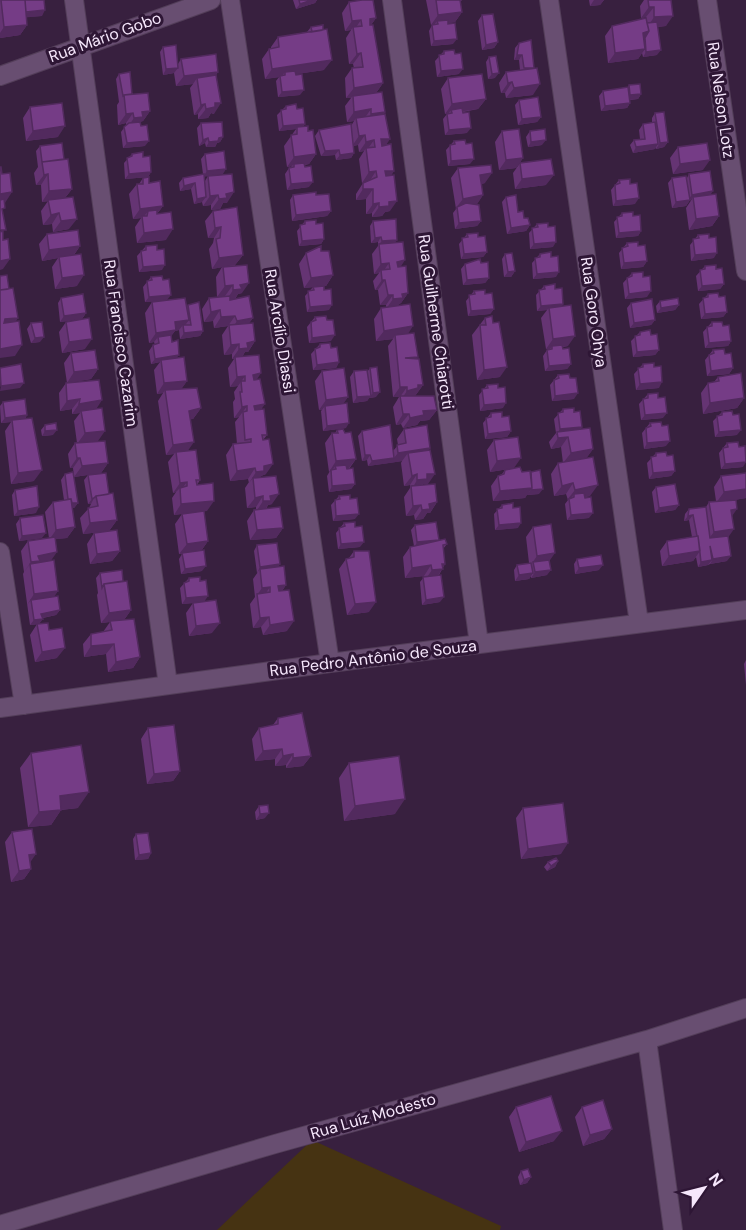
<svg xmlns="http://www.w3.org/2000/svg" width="746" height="1230" viewBox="0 0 746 1230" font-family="'DM Sans',sans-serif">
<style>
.green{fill:#463312}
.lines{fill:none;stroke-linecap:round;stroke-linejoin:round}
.street-casing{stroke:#533e59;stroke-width:20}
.street{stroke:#684e71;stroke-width:18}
.wall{fill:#653473}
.shaded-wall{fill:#522a5e}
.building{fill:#753c86;stroke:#522a5e;stroke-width:1.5}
.labels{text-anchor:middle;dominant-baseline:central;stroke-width:6;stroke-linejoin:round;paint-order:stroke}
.street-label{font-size:16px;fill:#f6e7fc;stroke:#2e1635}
</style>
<rect width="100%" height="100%" fill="#38203f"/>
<path class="green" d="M312 1140 501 1226 500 1230H217Z"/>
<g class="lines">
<defs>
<path id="street" d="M74 0 168 685
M230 0 330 663
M392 0 479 644
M549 0 639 623
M707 0 746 271
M0 76 211 0
M0 552 24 705
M0 708 330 663 746 610
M647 1040 673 1230
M0 1225 275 1144 647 1040 746 1008"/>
</defs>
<use href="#street" class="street-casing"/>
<use href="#street" class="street"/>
</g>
<path class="wall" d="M0 0H44L42 16 26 17 27 25 20 35 0 38Z
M293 0H317L315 3 296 9Z
M426 0H462L460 2 462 12 455 22 448 23 453 44 431 46 429 31 432 25H431Z
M589 0H604L600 5 590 6Z
M644 0H671L666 26 657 27V55L643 57 642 53 638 59 608 63 605 36 612 26 647 20 646 17 641 18 640 6Z
M349 2 376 18 371 25 383 83 376 93 385 112 384 114 387 145 394 171 391 175 390 211 385 212 382 216 372 217V213L366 214V199L356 200V194L363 183 366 182 362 183 359 159 364 151 359 152 358 145 353 146 354 153 351 158 336 160 335 155 321 156 315 136 319 130 351 126 354 121 347 122 345 106 351 98H346L345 78 352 68H354L353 64H349L346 38 351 30 345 31 342 13Z
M482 15 498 42 494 48 482 50 478 21Z
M311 27 324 70 296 74 300 95 278 97 276 81 279 77 265 79 262 59 269 49 271 48V47L278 37 307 32Z
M519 43 533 95 506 98 505 93H501L499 83 506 72 520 70 519 60H514L515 48Z
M163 47 178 64 181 59 218 72 216 75 214 114 211 113 208 118 198 119V114L194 115 190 88 193 84 176 86 174 73 163 75 160 52Z
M444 51 459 74 437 77 435 61Z
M489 57 495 78 488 79 486 62Z
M119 74 132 94 150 111 143 121 139 122 145 146 123 148 121 132 126 125V123L118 125 117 105 119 102 116 79Z
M448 78 486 99 478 109 463 112 467 133 445 135 443 119 447 114H445L441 89Z
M629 85 641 94 638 99 630 100V103L627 108 601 111 599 96 603 91 628 87Z
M519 100 541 117 537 122 518 125 515 105Z
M286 106 297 109 305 124 303 127 308 131 316 154 309 164 305 165 309 187 287 190 285 174 289 168 292 166 287 167 284 146 296 129 279 131 277 115Z
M30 107 58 137 26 141 23 118Z
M655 113 668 142 664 147 656 149V147L655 149 633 153 630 145 634 140 640 139 639 130 643 124 652 123V118Z
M201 123 223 137 220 142 217 143 215 147H206L205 143 199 146 197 128Z
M502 131 523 158 516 168 499 170 495 142Z
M530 131 542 145 528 147 526 137Z
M454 141 470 164 448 166 446 150Z
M40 146 64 159 72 189 65 198 69 229 53 232 52 224 43 225 41 211 48 201 42 202 41 185H36L34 173 38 167 36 151Z
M678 147 703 170 673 174 670 158Z
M132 154 143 157 151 172 148 177 125 179 124 163Z
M205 154 223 174 204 176 205 181 208 176 227 203H223L220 209 211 210V205L203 206 202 202 194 204 191 189 180 191 179 183 183 178 203 174 201 159Z
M520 163 546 185 515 189 513 173Z
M458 168 485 183 481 184 483 195 476 205 481 221 477 226 455 229 453 213 456 209 451 178Z
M689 174 711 195 719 216 712 226 689 230 686 208 692 199 690 200 686 206 672 208 668 183 672 178H687Z
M143 178 149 183 163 206 157 214 166 240 137 243 135 227 141 218 133 219 129 194 137 184H139Z
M619 180 630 184 635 204 613 206 611 190Z
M293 195 331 211 327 216 292 221 290 200Z
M506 197 530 225 526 231 507 234 502 202Z
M213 211 243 255 235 265 242 293 238 294 235 299 253 318 249 323 255 341 248 352H245L242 357 257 379 262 409 267 435 263 440 266 474 261 476 260 477 272 504 268 505 266 509 283 528 276 538 250 540 247 521 254 510H256V507L247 508 245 488 249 482V483L248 479 230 481 226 455 233 444H237L235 422 239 417 234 418 233 402 235 399 234 392 238 386 230 387 228 368 234 359H232V354L224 355 222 335 228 326 214 328 213 321 204 322 202 309 209 298 225 297V296L217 297 216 277 222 267 212 269 209 249 213 243 214 238H208L205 221Z
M622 213 633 216 641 231 638 236 616 238 614 222Z
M305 221 316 224 324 239 321 244 299 246 297 231Z
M373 221 395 243 408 293 401 303 399 304 397 306 408 333 423 385 415 396H412L437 410 429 420 420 421 417 425 403 428 401 424 396 425 393 407 399 397H393L388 346 393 339 376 341 374 319 381 308H386V305H380L378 290H375L373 281 379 273 374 274 372 254 378 246V242L371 243 370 226Z
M537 224 553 247 530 249 529 233Z
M47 234 80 246 74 255 77 286 55 289 52 267 58 258 42 261 39 244Z
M467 234 478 237 487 252 483 257 461 259 459 244Z
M698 235 709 238 714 258 691 261 690 245Z
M627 243 638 246 647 261 643 267 621 269 619 253Z
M146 246 157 250 162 270 139 272 137 256Z
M321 251 333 275 326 286H324L329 310 307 312 305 296 313 287 304 288 299 264 306 253Z
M505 254 515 271 511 277H504L502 259Z
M540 254 556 277 533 279 532 263Z
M465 264 489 278 485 283 463 285 461 269Z
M705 266 716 269 724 284 720 289 698 291 696 276Z
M632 273 643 277 647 297 625 299 623 283Z
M151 277 167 300 145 302 143 287Z
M544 286 555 289 563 304 562 306 568 346 563 347V349L571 364 567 369 545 371 543 356 547 350 550 349H546L541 318 547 310 537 311 536 295Z
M474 291 485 294 494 309 490 314 468 316 466 301Z
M708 294 719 297 727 312 723 317 701 319 699 304Z
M61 298 86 313 82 319 60 322 58 303Z
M660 301 679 305 675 310 657 313 656 306Z
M152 302 187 307 188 305 203 331 200 336 180 339 179 330 175 331 171 336 177 358 187 381 181 389 201 408 193 419H190L188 451 200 480 197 485 207 511H204L208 541 201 551 202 571 181 574 179 559 182 554H179L175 524 182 514 187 513 174 515 172 498 176 492 173 493 168 462 174 454 166 455 158 401 163 393 157 394 154 370 160 362 151 364 149 351 153 345H155L154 342 149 343 145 313Z
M631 303 655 320 651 325 630 328 627 308Z
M315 317 331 341 309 343 307 327Z
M485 318 500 377 477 380 472 335Z
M66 322 85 349 62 353 59 332Z
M712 322 723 326 731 341 728 346 705 348 703 332Z
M31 323 40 342 31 343 27 329Z
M640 332 651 335 659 350 655 355 633 357 631 341Z
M320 344 331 348 339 362 336 368 313 370 311 354Z
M713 350 725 354 733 368 729 374 707 376 705 360Z
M71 353 98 369 91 379 67 383 64 363Z
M643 364 659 388 636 390 634 374Z
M370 368 376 397 369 398 367 401 353 403 350 377 354 371 367 372Z
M322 371 348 397 343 403 346 428 323 431 321 411 322 410H319L315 381Z
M558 375 574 399 552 401 550 385Z
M718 377 744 398 737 408 703 414 701 393 708 383 714 382Z
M66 383 96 409 98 441 108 463 101 473 74 477 73 468H70L68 454 75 443H77L74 421 80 413 72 414V409L60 411 59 393Z
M487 385 498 388 503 408 480 411 479 395Z
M648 394 658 398 663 418 641 420 639 404Z
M3 402 27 415 25 419 34 481 11 484 5 431 11 422 1 423 0 406Z
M563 409 574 412 582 427 581 429 593 449 586 458 590 496 585 497 589 518 567 520 565 504 568 500 566 494 554 496 551 474 558 463H563L561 447 551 449 549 442 556 433 554 419Z
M722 412 737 435 715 437 713 421Z
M491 413 502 417 511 431 507 437 485 439 483 423Z
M650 423 666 446 644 449 642 433Z
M45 425 53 435 42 436 41 430Z
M404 429 430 448 428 451V484H423V485L437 502 430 513H427L423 519 415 520 414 515 406 516 404 497 410 488V485L404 486 401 463 402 461 368 466 367 460 362 461 358 436 362 431 393 451 398 445 397 439Z
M337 430 356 459 349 469 355 484 351 489 329 492 327 476 330 471 329 472 325 443 332 433H335Z
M494 440 514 468 490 472 487 450Z
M727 443 743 467 721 469 719 453Z
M656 453 675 471 671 476 649 479 647 463Z
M505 470 522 472 539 494 527 495V494L525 498 493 501 491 486 498 476 502 474Z
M65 474 78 503 74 508H72L75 527 67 538 55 539 51 561 58 591 54 596 60 610 56 615 43 618 39 624 30 625 23 574 24 572 21 551 28 541 49 538 45 512 53 502 64 500 61 480Z
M88 475 109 494 117 520 109 531 83 534 80 518 89 508 91 504H88L84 480Z
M721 476 746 498 734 500 728 537 727 561 710 564 708 565 698 567 696 557 693 561 662 566 660 551 667 541 692 537 689 520 684 521 685 514 689 509 706 507 709 502 716 501 714 487Z
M656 487 679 505 675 510 655 513 652 492Z
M15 490 36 513 14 516 12 495Z
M339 496 350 499 355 519 333 521 331 505Z
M502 505 518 528 495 530 494 514Z
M20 518 42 538 19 541 16 524Z
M344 523 355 527 360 547 338 549 336 533Z
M415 525 438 541 447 544 443 549 445 564 439 575 440 602 422 605 420 582 424 577V576L405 578 403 557 410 547 414 546 411 530Z
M533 527 550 561 547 575 531 578V576L529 579 515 581 514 570 517 565 529 563 526 537Z
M94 533 120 551 112 561 90 564 87 544Z
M257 545 279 567 286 585 282 591 287 631 263 635 261 627 253 628 250 604 255 597 253 579 258 572 257 573 254 551Z
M354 551 369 612 347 615 339 569 346 559 349 558Z
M577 559 599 570 575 574 574 564Z
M100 573 124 581 131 610 124 620 140 657 133 668 108 672 106 654 84 657 83 644 91 634 103 632 110 622 101 623 97 595 98 593 96 578Z
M189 578 200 581 212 633 189 636 186 613 193 603 182 604 180 588Z
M37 624 49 630 57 658 35 662 30 635Z
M746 660V685L744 664Z
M278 718 311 756 303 766 286 768V765L275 766V759L255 761 252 739 259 728 273 725Z
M148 728 180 771 173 781 147 784 141 739Z
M31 753 78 808 61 810 51 825 28 827 20 768Z
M349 763 395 814 344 821 339 778Z
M259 806 265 818 256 820 255 812Z
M523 808 561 854 521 859 516 818Z
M12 832 30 862 31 869 24 879 11 882 5 842Z
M136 834 151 853 148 859 135 860 133 839Z
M558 861 555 867 547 871 544 867 548 862Z
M516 1107 554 1141 519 1152 509 1117Z
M582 1107 612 1129 604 1139 583 1146 575 1117Z
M521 1171 531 1177 527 1183 520 1185 518 1177Z"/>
<path class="shaded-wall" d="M312 0H317L315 3 296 9 300 4Z
M594 0H604L600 5 590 6Z
M649 7H654L646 17 641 18Z
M45 10 42 16 19 18 23 13Z
M462 12 455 22 437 25V21L434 25H431L438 15Z
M673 16 666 26 647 28 654 17Z
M376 18 369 28 370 19Z
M361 20 354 30 353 27 351 30 345 31 352 21Z
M27 25 20 35 0 38V33L4 27Z
M649 31 642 42 643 33Z
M457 39 453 44 431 46 434 41Z
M498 42 494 48 482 50 486 45Z
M645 49 638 59 608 63 615 53Z
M661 50 657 55 643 57 646 52Z
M361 53 353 64H349L357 54Z
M517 55H522L519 60H514Z
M332 60 324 70 284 76 285 75V72L281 77 265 79 272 69Z
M178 68 174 73 163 75 166 69Z
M463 69 459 74 437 77 441 71Z
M218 72 211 82 197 78 193 84 176 86 184 76Z
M499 73 495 78 488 79 492 74Z
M512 82 505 93H501L508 83Z
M383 83 376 93 353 96 351 98H346L354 88Z
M540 84 533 95 506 98 514 88Z
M304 90 300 95 278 97 282 92Z
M641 94 638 99 627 100 630 95Z
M486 99 478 109 451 113V110L448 114H445L452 104Z
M215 103H221L214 114 211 113 208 118 198 119 206 109Z
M630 103 627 108 601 111 605 106Z
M205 104 198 114 194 115 201 105Z
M371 109 364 119 356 118 354 121 347 122 354 112Z
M150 111 143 121 140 122 135 128H127L134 118 142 112Z
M385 112 378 123 364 124 371 114Z
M133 113 126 123 118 125 126 114Z
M541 117 537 122 518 125 522 119Z
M305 124 301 129 297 127 296 129 279 131 283 126Z
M65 126 58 137 26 141 33 131Z
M471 128 467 133 445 135 449 130Z
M365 135 358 145 352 146 359 136Z
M223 137 220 142 217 143 215 147H206L209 142Z
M208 138 205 143 199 146 203 140Z
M381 139H390L383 150H374Z
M374 140 367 150 366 148 364 151 359 152 366 142Z
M546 140 542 145 528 147 531 142Z
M149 141 145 146 123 148 127 143Z
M668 142 664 147 656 149 660 143Z
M658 144 655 149 633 153 636 147Z
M339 150 335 155 321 156 325 151Z
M354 153 351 158 336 160 340 155Z
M316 154 309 164 294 166V164L292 166 287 167 294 157Z
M523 158 516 168 499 170 506 160Z
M474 159 470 164 448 166 451 161Z
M710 160 703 170 673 174 680 164Z
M226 169 223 174 203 177 207 171Z
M376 171 369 182 362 183 369 172Z
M385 171H394L387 182Z
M151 172 148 177 125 179 129 174Z
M492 173 485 183 473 186 480 175Z
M48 174 41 185H36L44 175Z
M554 175 546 185 515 189 522 179Z
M313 182 309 187 287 190 291 184Z
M195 183 191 189 180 191 184 186Z
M72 189 64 199 42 202 49 191Z
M363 189H373L366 199 356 200Z
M713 191 709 197H693L692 199 688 200 692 195Z
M12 192 5 203H0V194Z
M234 192 227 203H223L220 209 211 210 219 199 226 194Z
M218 195 211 205 203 206 210 196Z
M483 195 476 206 455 209 463 199Z
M206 197 202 202 194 204 197 199Z
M639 198 635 204 613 206 616 201Z
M690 200 686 206 672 208 676 202Z
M397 201 390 211 385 212 382 216 372 217 379 207 389 202Z
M379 203 372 213 366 214 373 204Z
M163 206 155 216 148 211 143 218 142 216 141 218 133 219 140 209Z
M331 211 327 216 292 221 296 215Z
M59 213 52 224 43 225 51 215Z
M719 216 712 226 689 230 696 219Z
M77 219 69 229 53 232 61 221Z
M481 221 477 226 455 229 459 223Z
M530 225 526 231 507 234 511 228Z
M221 227 214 238H208L215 228Z
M173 229 166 240 137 243 144 233Z
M641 231 638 236 616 238 619 233Z
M381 237 378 242 371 243 375 238Z
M324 239 321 244 299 246 302 241Z
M397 240 394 245 379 244 382 241Z
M556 242 553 247 530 249 534 244Z
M80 246 73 256 59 257 58 258 42 261 49 250Z
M487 252 483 257 461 259 464 254Z
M717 253 714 258 691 261 695 255Z
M243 255 235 265 212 269 219 258Z
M10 259 3 269 0 270V261Z
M405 260 398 271 397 262Z
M647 261 643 267 621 269 624 263Z
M389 263 382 273 381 270 379 273 374 274 381 264Z
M165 265 162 270 139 272 143 267Z
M515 271 511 277H504L508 272Z
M559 272 556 277 533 279 537 274Z
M84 275 77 286 55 289 62 278Z
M333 275 326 286 304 288 311 278Z
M489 278 485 283 463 285 467 280Z
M382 280H385L378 290H375Z
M249 283 242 293 238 294 234 300 226 301 233 290 240 285Z
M724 284 720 289 698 291 702 286Z
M233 285 225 296 217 297 225 286Z
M651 291 647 297 625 299 629 294Z
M408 293 401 303 399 304 396 308 386 309 393 299 402 294Z
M171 295 167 300 145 302 149 297Z
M388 295H393L386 305H380Z
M563 304 560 309 549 308 547 310 537 311 541 306Z
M332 305 329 310 307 312 310 307Z
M679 305 675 310 657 313 661 308Z
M494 309 490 314 468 316 471 311Z
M220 310 213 321 204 322 211 312Z
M727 312 723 317 701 319 705 314Z
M86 313 82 319 60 322 64 316Z
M235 316 228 326 214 328 221 317Z
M18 318 11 329H0L5 319Z
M253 318 245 328 230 332 237 321Z
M189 320 183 328V325L179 330 175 331 168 340 158 337 154 342 149 343 156 333 175 322Z
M655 320 651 325 630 328 634 323Z
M413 326 406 337 395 335 393 339 376 341 384 331Z
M203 331 200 336 180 339 184 333Z
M335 335 331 341 309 343 312 338Z
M575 336 568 346 552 348V346L550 349H546L553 339Z
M44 337 40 342 31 343 35 338Z
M92 339 85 349 62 353 69 342Z
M255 341 248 352H245L241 358 235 357 234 359H232L239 349 247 343Z
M731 341 728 346 705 348 709 343Z
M239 344 232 354 224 355 231 345Z
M22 345 15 356 0 358V349Z
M659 350 655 355 633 357 637 352Z
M179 355 175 360H161L160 362 151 364 155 359Z
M339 362 336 368 313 370 317 365Z
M571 364 567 369 545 371 549 366Z
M507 367 500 377 477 380 484 370Z
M733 368 729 374 707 376 711 371Z
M98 369 91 379 67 383 74 372Z
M261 373 254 384 253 375Z
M245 376 238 386 230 387 237 377Z
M187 381 180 391 165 390 163 393 157 394 164 383Z
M662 382 659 388 636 390 640 384Z
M24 383 20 388 0 391 1 386Z
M418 385H423L415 396H413L411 398 400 401 407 391Z
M400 387H407L400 397H393Z
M380 392 376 397 369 398 373 393Z
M578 393 574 399 552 401 555 396Z
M371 396 367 401 353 403 357 397Z
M348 397 341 407 325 406 322 410H319L326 400Z
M744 398 737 408 703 414 710 403Z
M80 399 72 409 60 411 67 401Z
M102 400 95 411H81L80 413 72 414 79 404Z
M506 403 503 408 480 411 484 405Z
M265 404 258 414 247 416 254 406Z
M247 406 239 417 234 418 242 407Z
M201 408 193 419 181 421 189 411Z
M437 410 429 420 420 421 417 425 403 428 410 418 423 411Z
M667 413 663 418 641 420 645 415Z
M403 414H409L401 424 396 425Z
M27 415 24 420H12L11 422 1 423 5 418Z
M349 423 346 428 323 431 327 426Z
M582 427 578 432 556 435 560 429Z
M57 430 53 435 42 436 45 431Z
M741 430 737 435 715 437 719 432Z
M105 431 98 441 77 444 85 433Z
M511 431 507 437 485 439 488 434Z
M568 437 561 447 551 449 558 438Z
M670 441 666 446 644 449 647 443Z
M194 442 187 452H176L174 454 166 455 173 445Z
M430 448 423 459 408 453 402 461 390 463 398 453Z
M593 449 586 459 563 463 571 453Z
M365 455H370L367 460 362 461Z
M77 458H80L73 468H70Z
M394 458 390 463 368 466 372 461Z
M521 458 514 468 490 472 497 461Z
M356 459 348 469H336L335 466 332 471 329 472 336 461Z
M746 462 743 467 721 469 725 464Z
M108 463 101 473 74 477 82 466Z
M273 464 266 474 261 476 257 481 253 478 249 483 256 472 264 466Z
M255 468 248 479 230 481 237 471Z
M42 470 34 481 11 484 18 473Z
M675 471 671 476 649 479 653 473Z
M417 474 410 485 404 486 412 476Z
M427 474H435L428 484H423L420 489H412L417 480Z
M187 482 180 491V488L176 492 173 493 180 483Z
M573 483 566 494 554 496 562 486Z
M355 484 351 489 329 492 332 486Z
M598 485 590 496 573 499 574 497V494L570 500H567L575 490Z
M532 488 525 498 493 501 500 491Z
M543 489 539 494 527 495 531 490Z
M746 489V498L716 503 724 492Z
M279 494 272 504 268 505 264 511 256 512 263 501 270 496Z
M263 496 256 507 247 508 255 498Z
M94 498 91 504H88L92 499Z
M214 501 207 511 174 515 181 504Z
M437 502 430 513H427L423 519 415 520 422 510 429 504Z
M69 503H78L74 508H65Z
M421 505 414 515 406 516 413 506Z
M679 505 675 510 655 513 659 508Z
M39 507 36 513 14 516 18 511Z
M737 509 730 519 731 510Z
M593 513 589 518 567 520 571 515Z
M359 514 355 519 333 521 336 516Z
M693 515 689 520 684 521 688 516Z
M117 520 109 531 83 534 90 523Z
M521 523 518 528 495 530 499 525Z
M75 527 67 538 49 540 56 530Z
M283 528 276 538 250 540 257 530Z
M734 529 727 539 706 542 714 532Z
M46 533 42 538 19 541 22 536Z
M439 540 435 545 414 548 417 542Z
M208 541 201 551 179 554 187 544Z
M364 542 360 547 338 549 341 544Z
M120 551 112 561 90 564 97 554Z
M700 551 693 561 662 566 669 556Z
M57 552 50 562 30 564 24 572 31 562 38 556Z
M555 553 548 563 533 562 530 566 537 556Z
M731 556 727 561 710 564 713 559Z
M712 560 708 565 698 567 701 562Z
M280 564 277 570 260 569 257 573 260 567Z
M442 564H445L436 579 425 580 432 570Z
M431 565 424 576 405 578 412 568Z
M603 565 599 570 575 574 579 568Z
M206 566 202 571 181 574 185 569Z
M551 570 547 575 531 578 535 572Z
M533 573 529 579 515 581 519 575Z
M286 585 279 595 278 586Z
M270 587 263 597 257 595 262 588Z
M58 591 51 601 31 600 27 605 34 594Z
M208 596 204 602 182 604 186 598Z
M444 597 440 602 422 605 426 600Z
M376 602 369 612 347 615 355 604Z
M60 610 56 615 37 619 41 614Z
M131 610 124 620 101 623 109 613Z
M269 617 261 627 253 628 260 618Z
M43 619 39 624 30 625 34 620Z
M294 621 287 631 263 635 270 625Z
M220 623 212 633 189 636 196 626Z
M114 644 106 654 84 657 91 646Z
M65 648 57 658 35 662 42 652Z
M140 657 133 668 108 672 116 662Z
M282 749 275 759 255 761 263 751Z
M293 754 286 765 275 766 283 756Z
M311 756 303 766 286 768 293 758Z
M180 771 173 781 147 784 154 774Z
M89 792 78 808 50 811 60 796Z
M405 799 395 814 344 821 355 806Z
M61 810 51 825 28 827 39 812Z
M269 813 265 818 256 820 260 814Z
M568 843 561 854 521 859 528 849Z
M151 853 148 859 135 860 139 855Z
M36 854 29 864V855Z
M558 861 555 867 547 871 551 866Z
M31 869 24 879 11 882 19 871Z
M612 1129 604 1139 583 1146 590 1135Z
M562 1131 554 1141 519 1152 526 1142Z
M531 1177 527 1183 520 1185 524 1180Z"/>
<path class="building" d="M1 0H25L27 25 4 27Z
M25 0H44L45 10 26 12Z
M299 0H312L300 4Z
M362 0H373L376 18 370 19V25H373L383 83 354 88 352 68 363 67 361 53 357 54 353 27 362 26 361 20 352 21 349 2Z
M436 0H460L462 12 438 15Z
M648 0H671L673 16 654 17V7H649Z
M493 14 498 42 486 45 482 15Z
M646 18 649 31 643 33 645 49 615 53 612 26Z
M448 20V24L455 23 457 39 434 41 432 25 438 24 437 21Z
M657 22 661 50 646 52 645 38 649 31 647 23Z
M323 25V30L312 32 311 27Z
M327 29 332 60 272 69 269 49 279 47 278 37Z
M531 40 534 68H524L522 55H517L519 43Z
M176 45 178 68 166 69 163 47Z
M454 50 455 54 461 53 463 69 441 71 439 55 444 54V51Z
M216 54 218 72 184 76 181 59Z
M496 56 499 73 492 74 489 57Z
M537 68 540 84 514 88 512 82 508 83 506 72Z
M295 71 296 75 302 74 304 90 282 92 280 76 285 75V72Z
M130 72 132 94 124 95 123 96 119 74Z
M482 74 486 99 452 104 448 78Z
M216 75 221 103H215V107L206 109 205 104 201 105 197 78Z
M640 84 641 94 630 95 629 85Z
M628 87 630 103 605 106 603 91Z
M382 92 385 112 371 114V109L354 112 353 96Z
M148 93 150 111 142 112 143 117 134 118 133 113 126 114 124 95Z
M538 97 541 117 522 119 519 100Z
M62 103 65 126 33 131 30 107Z
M296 104 297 109 303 108 305 124 283 126 281 110 286 109V106Z
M462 108 463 113 469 112 471 128 449 130 447 114 452 113 451 110Z
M664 112 668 142 660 143 655 113Z
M385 114 390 139H381L382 146 391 144 394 171H385L386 176 394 175 397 201 389 202V206L379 207V203L373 204V189H363V183L377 177 376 171 369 172 366 148 375 147 374 140 366 142 365 135 359 136 356 118Z
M140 122 141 126 147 125 149 141 127 143 124 127 129 123Z
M222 122 223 137 219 138 218 141 209 142 208 138 203 140 201 123Z
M655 122 658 144 636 147 634 140 645 139 643 124Z
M351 124 354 153 340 155 339 150 325 151 319 130Z
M308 126V131L313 130 316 154 294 157 291 135 297 134V127Z
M519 129 523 158 506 160 502 131Z
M545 129 546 140 531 142 530 131Z
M465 140 466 144 472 143 474 159 451 161 450 145 455 144 454 141Z
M62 143 64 159 42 162 40 146Z
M707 143 710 160 680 164 678 147Z
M224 151 226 169 207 171 205 154Z
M143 152V157L150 156 151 172 129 174 127 158 132 156V154Z
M68 159 72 189 49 191 48 174 44 175 42 162Z
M551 159 554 175 522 179 520 163Z
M304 163 305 167 311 166 313 182 291 184 289 168 294 167V164Z
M491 165 492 173 480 175 483 195 463 199 458 168Z
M0 167H1L2 174 10 173 12 192 0 194Z
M710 171 713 191 692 195 689 174Z
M204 174 206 197 197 199 195 183 184 186 183 178Z
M232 174 234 192 226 194 227 198 219 199 218 195 210 196 208 176Z
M686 176 690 200 676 202 672 178Z
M149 177V183L160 181 163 206 140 209 137 184H143V178Z
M630 179V184L637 183 639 198 616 201 615 185 620 183 619 180Z
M316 192V195L329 194 331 211 296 215 293 195Z
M716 194 719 216 696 219 693 197Z
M516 195 518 212 523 211 524 218H528L530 225 511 228 506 197Z
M73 197 77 219 61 221 59 213 51 215 48 200Z
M4 199 5 208 2 209 6 230H0V200Z
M466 203 479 205 481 221 459 223 457 207Z
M237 207 243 255 219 258 216 239 220 238 221 227 215 228 213 211Z
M157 210V214L171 212 173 229 144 233 142 216H147L148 211Z
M633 212V216L640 215 641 231 619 233 617 217 622 216V213Z
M396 219 397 240 382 241 381 237 375 238 373 221Z
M316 220V224L323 223 324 239 302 241 300 225 305 224V221Z
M548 223V227L555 226 556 242 534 244 532 228 538 227 537 224Z
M78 230 80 246 49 250 47 234Z
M3 231V240L8 239 10 259 0 261V232Z
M478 233V237L485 236 487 252 464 254 462 238 468 237 467 234Z
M709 234V238L716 237 717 253 695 255 693 239 699 238 698 235Z
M403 242 405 260 397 262 398 267 406 266 408 293 402 294 403 298 393 299V295H388L385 280H382L381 270 390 269 389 263 381 264 379 244Z
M638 242V246L645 245 647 261 624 263 622 248 628 246 627 243Z
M157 245V250L164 249 165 265 143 267 141 251 146 250V246Z
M321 246V251H329L333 275 311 278 306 253Z
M551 252V257L558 256 559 272 537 274 535 258 540 257V254Z
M512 253 515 271 508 272 505 254Z
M81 254 84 275 62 278 59 257Z
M480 259 481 263 488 262 489 278 467 280 465 264Z
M247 265 249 283 240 285 242 289 233 290V285L225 286 223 267Z
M716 265V269L722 268 724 284 702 286 700 270 705 269V266Z
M643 272V277L650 276 651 291 629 294 627 278 632 276V273Z
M7 275 9 289 0 290V276Z
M162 276 163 280 169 279 171 295 149 297 147 281 152 280 151 277Z
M555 284V289L562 288 563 304 541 306 539 290 545 289 544 286Z
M324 286V290L331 289 332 305 310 307 308 291 314 290 313 287Z
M13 288 18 318 5 319 4 323 19 321 22 345 0 349V290Z
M485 290V294L492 293 494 309 471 311 469 295 475 294 474 291Z
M718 293 719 297 725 296 727 312 705 314 703 298 708 297V294Z
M83 294 86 313 64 316 61 298Z
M230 296V300L249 296 253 318 237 321 235 316 221 317 220 310 211 312 209 298Z
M185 298 189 320 175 322 176 330 156 333 152 302Z
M678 298 679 305 661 308 660 301Z
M652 299 655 320 634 323 631 303Z
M199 302 203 331 184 333 183 325H191L188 305Z
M410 304 413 326 384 331 381 308Z
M571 305 575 336 553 339 549 308Z
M326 316 327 320H333L335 335 312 338 311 322 316 320 315 317Z
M492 316 493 323 499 322 507 367 484 370 480 325H486L485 318Z
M89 318 92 339 69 342 66 322Z
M42 322 44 337 35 338 31 323Z
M712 322H722L723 326 729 325 731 341 709 343 707 327 712 326Z
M253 323 255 341 247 343 248 348 239 349V344L231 345 229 325Z
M650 330 651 335 657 334 659 350 637 352 635 336 640 335V332Z
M414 333 418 357 405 358 419 359 423 385H418V388L407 391V387H400L395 335Z
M171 335 172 342 178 340 179 355 155 359 153 345 159 343 158 337Z
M330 343 331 348 337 347 339 362 317 365 315 349 320 347V344Z
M562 345 563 349 569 348 571 364 549 366 547 350 552 349V346Z
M724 349 725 354 731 353 733 368 711 371 709 355 714 353 713 350Z
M95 350 98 369 74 372 71 353Z
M259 355 261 373 253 375 254 380 260 379 265 404 254 406 255 410 264 409 267 435H262L263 440 269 439 273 464 264 466V471L256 472 255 468 237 471 233 444 251 442V439L245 440 243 412 247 411V406L242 407 240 392H242L241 381H245V376L237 377 235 357Z
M184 357 187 381 164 383 161 360Z
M654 363V367L661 366 662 382 640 384 638 368 643 367V364Z
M21 364 24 383 1 386 0 368Z
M377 367 380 392 373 393 370 368Z
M344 368 348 397 326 400 322 371Z
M367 370 371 396 357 397 354 371Z
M741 373 744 398 710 403 708 383 719 381 718 377Z
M569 374 570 378H576L578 393 555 396 554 380 559 378 558 375Z
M99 380 102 400 79 404 80 399 67 401 66 383Z
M498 384V388L505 387 506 403 484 405 482 389 488 388 487 385Z
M197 388 201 408 189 411 194 442 173 445 165 390Z
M658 393V398L665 397 667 413 645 415 643 399 648 398V394Z
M400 396H434L437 410 423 411 424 415 410 418 409 414H403Z
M25 399 27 415 5 418 3 402Z
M347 403 349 423 327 426 325 406Z
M102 408 105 431 85 433 81 411Z
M574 408V412L580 411 582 427 560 429 558 413 563 412V409Z
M732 411 733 415 739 414 741 430 719 432 717 416 722 415V412Z
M502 412V417L509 416 511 431 488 434 486 418 491 417V413Z
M32 418 42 470 18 473 12 420Z
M661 422 662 426 668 425 670 441 647 443 646 428 651 426 650 423Z
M56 423 57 430 45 431V425Z
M390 425 394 458 372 461 370 455H365L362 431Z
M427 425 430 448 398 453 397 445 406 443 404 429Z
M590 428 593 449 571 453 568 437 558 438 557 432Z
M343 429 345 433 351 432 356 459 336 461 332 433H338L337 430Z
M518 437 521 458 497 461 494 440Z
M105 441 108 463 82 466 80 458H77L75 443Z
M738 442 739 447 745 446 746 462 725 464 723 448 728 447 727 443Z
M196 450 200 480H196L197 485 213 483 214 501 181 504 180 488 187 486V482L180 483 176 452Z
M430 450 435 474H427V479L417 480V474L412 476 408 453Z
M666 452 667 456 673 455 675 471 653 473 651 457 656 456V453Z
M593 457 598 485 575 490 573 483 562 486 558 463Z
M346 465 347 469 353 468 355 484 332 486 331 470 336 469 335 466Z
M520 467 522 472 530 471 532 488 500 491 498 476 504 474 505 470Z
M540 470 543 489 531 490 532 488 531 472Z
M73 472 78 503H72L71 499H68L65 474Z
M106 473 109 494 96 496 94 498 92 499 88 475Z
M746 473V489L724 492 721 476Z
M276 476 279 494 270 496 271 501H263V496L255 498 253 478Z
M435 484 437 502 429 504 430 509 422 510 421 505 413 506 411 486Z
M675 484 679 505 659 508 656 487Z
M37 486 39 507 18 511 15 490Z
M113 493 117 520 90 523 88 508 98 506 96 496Z
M584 493 585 498 591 497 593 513 571 515 569 499 574 497V494Z
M350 495V499L357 498 359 514 336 516 335 500 340 499 339 496Z
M71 499 75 527 56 530 53 502Z
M736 500 737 509 731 510 734 529 714 532 709 502Z
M513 503V508L520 507 521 523 499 525 497 509 502 508V505Z
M280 507 283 528 257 530 254 510Z
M706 507 710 538 728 536 731 556 713 559 710 546 712 560 701 562 698 536H697L693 515 688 516 689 509Z
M204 511 208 541 187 544 182 514Z
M43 515 46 533 22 536 20 518Z
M355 522V527L362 526 364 542 341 544 339 528 345 526 344 523Z
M436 522 439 540 417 542 415 525Z
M551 524 555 553 537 556 533 527Z
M117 530 120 551 97 554 94 533Z
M698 536 700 551 669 556 667 541Z
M55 537 57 552 38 556 40 561 31 562 28 541Z
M445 539 447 544 443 545 445 564H442L443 569 432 570 431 565 412 568 410 547Z
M277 543 280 564 260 567 257 545Z
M204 550 206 566 185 569 182 553Z
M354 551H369L376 602 355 604 346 559 354 557Z
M601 555 603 565 579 568 577 559Z
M54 560 58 591 34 594 30 564Z
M549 560 551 570 535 572 533 562Z
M531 563 533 573 519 575 517 565Z
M284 566 286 585 278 586 279 591 289 590 294 621 270 625 269 617 260 618 257 594 270 592V587L262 588 260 569Z
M122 570 123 581 104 584 102 588 100 573Z
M441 575 444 597 426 600 423 577Z
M200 577V581L206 580 208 596 186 598 184 583 189 581V578Z
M127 581 131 610 109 613 104 584Z
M58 596 60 610 41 614 43 619 34 620 31 600Z
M216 600 220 623 196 626 193 603Z
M134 619 140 657 116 662 114 644 91 646V634L112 630 110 621Z
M48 623 49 630 62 628 65 648 42 652 37 624Z
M302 713 311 756 293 758V754L283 756 282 749 263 751 259 728 278 724V718Z
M174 725 180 771 154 774 148 728Z
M81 745 89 792 60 796 61 810 39 812 31 753Z
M399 756 405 799 355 806 349 763Z
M563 803 568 843 528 849 523 808Z
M268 805 269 813 260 814 259 806Z
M32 829 36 854 29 855 31 869 19 871 12 832Z
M148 833 151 853 139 855 136 834Z
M556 858 558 861 551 866 548 862Z
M551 1096 562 1131 526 1142 516 1107Z
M603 1100 612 1129 590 1135 582 1107Z
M528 1169 531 1177 524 1180 521 1171Z"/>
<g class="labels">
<g class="street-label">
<text transform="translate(105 37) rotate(-20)">Rua Mário Gobo</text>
<text transform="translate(721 100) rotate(82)">Rua Nelson Lotz</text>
<text transform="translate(594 312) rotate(82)">Rua Goro Ohya</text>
<text transform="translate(436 322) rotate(82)">Rua Guilherme Chiarotti</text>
<text transform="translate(280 331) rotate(81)">Rua Arcílio Diassi</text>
<text transform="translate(121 343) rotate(82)">Rua Francisco Cazarim</text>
<text transform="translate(373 658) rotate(-7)">Rua Pedro Antônio de Souza</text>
<text transform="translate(373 1116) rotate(-16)">Rua Luíz Modesto</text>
</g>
</g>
<g transform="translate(704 1188) rotate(55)" stroke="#2e1635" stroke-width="4.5" paint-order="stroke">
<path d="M0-4.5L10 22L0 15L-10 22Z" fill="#f6e7fc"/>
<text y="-9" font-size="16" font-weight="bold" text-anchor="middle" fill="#f6e7fc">N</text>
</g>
</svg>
